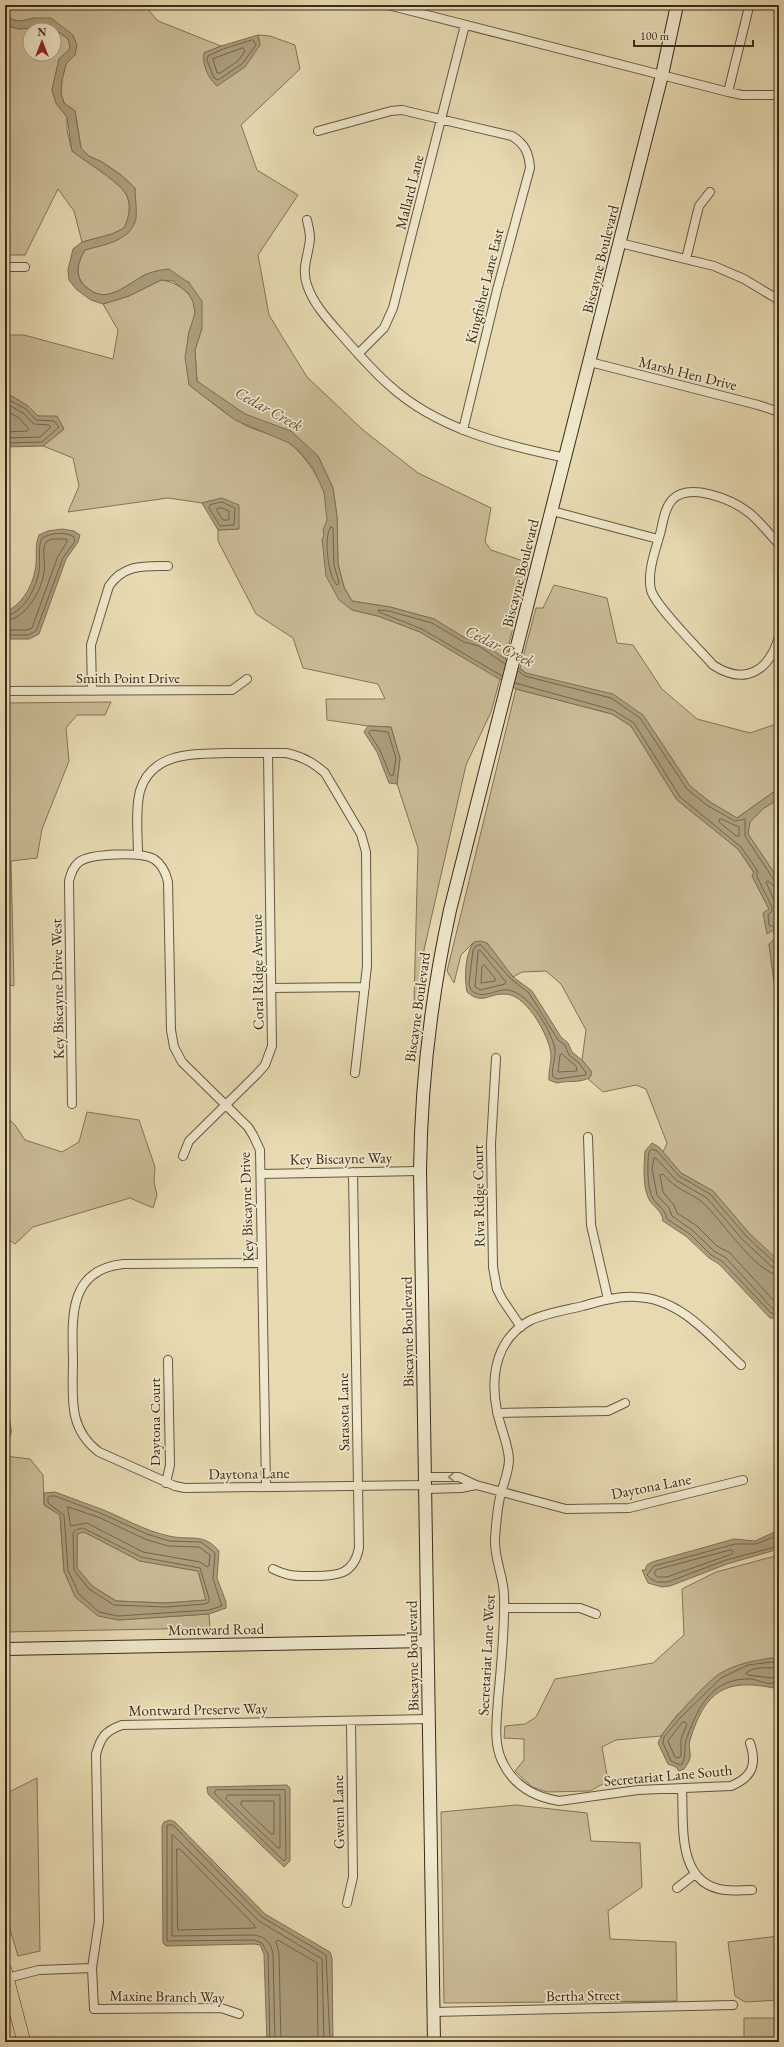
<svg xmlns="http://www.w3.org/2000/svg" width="784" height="2047" viewBox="0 0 784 2047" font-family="'EB Garamond',serif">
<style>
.green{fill:#cabc97;stroke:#827458;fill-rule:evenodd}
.water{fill:#ac9e7d;stroke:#7e7055;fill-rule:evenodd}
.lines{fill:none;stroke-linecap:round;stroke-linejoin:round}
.shore{stroke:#73644b;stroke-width:1}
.street-casing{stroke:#65573f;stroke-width:10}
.secondary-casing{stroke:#3a2b19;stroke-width:14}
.primary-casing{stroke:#3a2b19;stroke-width:14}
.street{stroke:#efe7cc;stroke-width:8}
.secondary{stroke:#efe7cc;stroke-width:12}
.primary{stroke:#e7dab1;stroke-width:13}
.oneway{stroke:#948972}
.labels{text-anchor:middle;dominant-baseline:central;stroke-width:3.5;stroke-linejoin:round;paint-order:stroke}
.street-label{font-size:15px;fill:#3a2b19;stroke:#efe7cc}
.water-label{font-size:16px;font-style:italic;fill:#5c4e37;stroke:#efe7cc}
</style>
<rect width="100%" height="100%" fill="#e7dab1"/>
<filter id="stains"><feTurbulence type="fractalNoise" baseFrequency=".005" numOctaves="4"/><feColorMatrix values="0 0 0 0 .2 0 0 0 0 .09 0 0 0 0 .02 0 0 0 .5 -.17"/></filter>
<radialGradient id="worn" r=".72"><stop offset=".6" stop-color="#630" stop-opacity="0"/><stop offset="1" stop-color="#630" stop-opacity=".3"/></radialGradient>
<path class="green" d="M11 5H144L158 21 221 46 204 53 260 45 258 35 270 36 295 45 300 69 241 125 257 170 298 195 258 255 269 315 307 377 363 430 418 473 491 508 485 542 491 550 529 563 505 660 481 642 465 638 434 619 390 607 352 601 344 587 338 564 337 516 333 488 318 456 228 404 197 381 195 350 202 328 189 282 146 274C134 281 119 293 105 295 100 295 94 293 90 290 74 279 76 265 85 250L115 241 128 233 135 188 121 175 102 162 89 156 81 148 75 111 64 103 61 93 62 80 66 64 75 55 73 35 34 18 22 21 12 20 8 15Z
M5 22 7 26 19 29 42 27 56 30 68 39 70 46 69 50 59 59 52 90 56 103 67 117V130L72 151C85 161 118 181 126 194 132 205 129 217 125 228L112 234 82 242 74 211 58 189 25 255H5ZM30 30H54V54H30Z
M161 280C178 282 197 295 195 314 195 321 191 326 189 332 186 345 189 370 189 385 207 398 224 414 243 424 257 432 276 434 289 443 309 457 341 507 323 530L352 610 378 616 420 632 500 679 491 712 466 765 424 950 419 1001 414 1002 418 848 397 784 400 758 391 727 368 726 327 720 326 699H385L378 684 303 668 293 638 256 614 218 541V530L239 529 222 498 202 503 168 498 68 512 79 486 73 458 43 446 64 429 57 417 38 416 28 406 8 394H5V335H24L113 359 118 330 103 304 129 296Z
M554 585 607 598 617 643 633 645 662 689 697 719 750 733 779 723V791L772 793 737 818 710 802 690 786 643 715 526 673 520 668 536 608H543Z
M516 689 612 714 631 726 677 800 738 849 754 873 752 876 769 909 767 933 773 929 775 938 769 944 774 982 779 989V1263L749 1233 713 1191 681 1173 663 1152 667 1143 646 1089 636 1085 603 1092 588 1079 591 1076V1071L582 1060 586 1030 561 984 546 971 522 972 513 977 487 943 474 942 461 955 454 983 447 971Z
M111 702 105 715H77L66 728 69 761 42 829 37 858 11 861 14 986 5 984V703Z
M779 799V880L748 834 750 822 764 808Z
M87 1112 139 1120 155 1167 154 1182 157 1195 153 1208 130 1198 33 1227 15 1244 5 1237V1116L15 1125 25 1140 62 1152 79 1142Z
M5 1456 30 1459 43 1475 44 1505 60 1515 64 1571 76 1597 118 1620 209 1614 210 1628 5 1632Z
M84 1532 140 1561 198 1571 206 1600 166 1603 116 1601 92 1586 77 1568V1533Z
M779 1555V1660L771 1658 677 1715 661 1736 616 1740 602 1747 608 1781 590 1791 547 1792 532 1787 515 1771 524 1760V1739L504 1738 505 1726 525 1724 536 1717 555 1679 653 1663 684 1635 682 1589 716 1572Z
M37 1778 40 1951 18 1956 5 1913V1794Z
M516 1805 587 1813 591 1841 640 1843 642 1887 608 1911 610 1939 676 1942 677 2001 444 2003 441 1812Z
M779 1936V2000L745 2002 735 1996 728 1942Z
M744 2018H779V2042H744Z"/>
<path class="water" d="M5 5H11L8 15 12 20 22 21 34 18H51L73 35 77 45 75 55 66 64 62 80 61 93 64 103 75 111 81 148 89 156 102 162 121 175 135 188C135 198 138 214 135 222 128 242 102 245 85 250 79 260 75 270 81 282 83 285 86 287 90 290 109 304 128 283 145 275 153 271 161 270 169 269L189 283 202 301V328L195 350 197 381 245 414 291 431 318 456 333 488 337 516 338 564 344 587 352 601 390 607 434 619 465 638 481 642 526 673 613 694 643 715 690 786 710 802 737 818 772 793 779 791V799L764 808 750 822 748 834 779 880V989L774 982 769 944 775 938 773 930 767 934 763 913 769 909 752 876 754 872 738 849 677 800 631 726 612 714 516 689 420 632 378 616 352 610 339 600 326 576 322 539 324 536 323 530 327 520 324 492 313 468 299 451 289 443 235 420 189 385 185 357 189 332 195 313 193 302 189 294 173 281 161 280 129 296 103 304 91 300 76 289 69 280 68 270 73 249 82 242 112 234 124 228C129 217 132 205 126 194 118 181 85 161 72 151L67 117 56 103 52 90 59 59 69 50 70 46 68 39 56 30 42 27 20 29 7 26 5 22Z
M258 35 260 45 245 67 217 86C208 78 202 65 204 53L221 46Z
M5 394H8L28 406 38 416H57L64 429 43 446 5 447Z
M222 498 239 505V529L218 530 202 503Z
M62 529 74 531 80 535 78 542 66 559 39 634 29 639H5V612C21 606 32 587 35 571 38 558 34 547 39 535L48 531Z
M368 726 391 727 400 758 397 784 389 783 377 752 364 732Z
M481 941 487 943 513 977 532 991 561 1037 568 1043 572 1052 582 1060 591 1071V1076C583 1084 567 1080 557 1083L549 1080C548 1070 553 1059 550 1049 546 1031 525 993 504 994 487 994 483 1005 467 992 464 978 465 953 474 942Z
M652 1143 659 1147 681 1173 713 1191 749 1233 777 1259 779 1263V1318H770L719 1264 709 1258 687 1237 663 1221C662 1211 656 1209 650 1201 642 1189 644 1164 645 1151Z
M5 1397 10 1402C10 1406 9 1411 9 1415 9 1424 16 1436 5 1441Z
M55 1492C70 1498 86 1503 101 1509 124 1518 145 1531 169 1536 190 1541 203 1532 219 1551L217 1578 226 1602V1608L209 1614 118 1620 98 1616 75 1597 64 1571 60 1515 44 1505V1493ZM84 1532 140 1561 198 1571 206 1600 166 1603 116 1601 92 1586 77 1568V1534Z
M779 1530V1549L727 1564 670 1586 662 1587 648 1583 642 1570H645L647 1565 652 1562 734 1539 755 1541Z
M771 1658 779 1660V1684L774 1688C725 1678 705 1691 690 1740 688 1745 691 1752 690 1758 689 1762 686 1766 684 1769L679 1771 676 1767 668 1764 658 1743C663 1728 706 1683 719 1674 735 1664 753 1661 771 1658Z
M287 1785 290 1788V1861L284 1867 208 1794 207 1787Z
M170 1820 175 1822 265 1914 330 1952 332 1958 333 2042H267L264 1954 260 1945 254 1944 166 1946 163 1943 162 1826 164 1822Z"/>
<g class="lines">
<path class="shore" d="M253 40 256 45 242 64 218 80 214 78 207 60 208 56 223 49Z
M243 48 245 51 238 61 220 73H217L213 59Z
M5 398 26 409 36 420 54 421 59 427 42 442 5 443
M5 403 23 413 34 424 49 425 51 427 40 437 5 438
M5 410 19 418 29 429 27 431 5 432
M222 502 235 508 234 525 220 526 209 508 210 505Z
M218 508H222L229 511V520H223L217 511Z
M331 527 333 528 334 565 339 583 337 585C328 577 323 535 331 527Z
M5 616C23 614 37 587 39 571 41 560 37 549 42 538 51 533 65 531 74 537L75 541 63 558 36 631 28 635H5
M5 621C26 619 41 591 44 573 46 563 41 551 46 542L51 539H67V542L58 556 32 628 27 630H5
M518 671 525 676 611 698 640 718 687 789 708 806 735 821 745 819V836L774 880 779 881
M502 676 422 629 379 612 378 610 389 611 432 623 464 642 479 646 505 664
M515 683 613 710 634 723 680 797 741 847 757 870V877L772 907V911L768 915 769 925 777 928 779 937
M371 730 388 732 396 758 393 776 390 775 380 750 369 733Z
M721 819 739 827V836H736L719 822V820Z
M779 886H774L768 881 766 882 777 907 774 920 779 923
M779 939 774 946 779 982
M481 945 511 979 529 993 558 1040 565 1045 569 1055 579 1063 586 1073V1075L557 1079 553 1077C551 1068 556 1059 555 1049 551 1029 526 987 503 990 491 992 481 999 471 990L469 984 473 950 476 946Z
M480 950 506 982 505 984 480 990 475 987 478 952Z
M484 965 495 978V981L481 983 482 967Z
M562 1054 576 1066 577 1071 558 1072 560 1055Z
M779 1264 775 1263 746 1236 710 1194 679 1176 657 1151 652 1149 649 1152C647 1163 647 1189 653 1199 659 1207 665 1209 667 1219L690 1234 711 1255 722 1261 771 1313 779 1315
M779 1269 772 1267 743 1240 707 1198 676 1180 656 1158H654L652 1168 657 1195 669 1208 672 1216 692 1230 714 1251 726 1258 773 1309H779
M779 1275C756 1274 720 1217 702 1202 688 1191 676 1190 663 1174L660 1175 663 1192 674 1205 677 1213 697 1226 717 1246 730 1253 776 1303H779
M50 1496H55L100 1513 147 1534 169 1541 201 1542 215 1553 213 1579 222 1606 209 1610 118 1616 99 1612 79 1594 68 1570 64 1515 48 1503V1498Z
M68 1507 98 1517 145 1539 168 1546 199 1547 210 1555 209 1566 207 1567 200 1562 143 1552 87 1523 71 1526Z
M83 1528 141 1557 200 1568 209 1598V1602L205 1604 166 1607 114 1605 89 1589 74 1570 73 1533 76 1530Z
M779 1535 756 1544H735L654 1566 647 1575 651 1579 657 1582H668L726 1560 779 1546
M731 1550 733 1551 732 1554 667 1577H658L654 1574 656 1570Z
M779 1663 771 1662 748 1665 721 1678 680 1718 664 1737 663 1743 671 1761 680 1765 682 1764C687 1755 683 1746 687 1737 699 1706 712 1677 752 1679 758 1680 767 1685 773 1683 775 1682 777 1681 779 1681
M779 1668C770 1668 753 1666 746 1673L748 1675 771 1678 779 1676
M683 1722H685L687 1724 681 1739V1756L678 1758 675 1757 668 1741Z
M285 1790 286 1859 284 1861 214 1793 216 1790Z
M228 1795H280V1848H278L226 1799Z
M242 1801H274V1834H271L241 1805Z
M177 1849H180L255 1926V1928L178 1930Z
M270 2042 268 1954 262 1943 254 1940 167 1941V1825H173L262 1917 326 1955 330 2042
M275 2042 273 1954C271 1943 266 1937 254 1935L172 1936V1834L259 1921 322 1959 324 2042
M281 2042 279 1953 276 1942 278 1940 317 1963 318 2042"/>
<defs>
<path id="street" d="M388 5 728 92 742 95H779
M728 92 748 11
M318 131 391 111 402 110 512 136C525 144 529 153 530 168L497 290 463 430
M307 220C308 225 310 232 310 238 309 255 301 267 307 285 314 306 331 323 345 339 359 355 373 371 389 385 437 429 503 445 566 458
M620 243 714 266 744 279 779 300
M686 259 699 206 710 192
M5 267H25
M358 354 384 328 393 308 465 25
M590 362 758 405 779 412
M552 511 658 539
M779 544C769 534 759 520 748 512 731 499 689 482 672 500 664 509 663 523 660 534 655 551 647 573 651 590 655 606 700 650 713 665 745 686 769 671 779 637
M5 691 232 690 247 679
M92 691 91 645 109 586C124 564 144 566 168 566
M138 855C138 835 135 811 140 791 152 751 195 754 228 753 248 753 267 753 286 753 302 756 313 762 325 773L361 834 366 852 367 966 355 1073
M272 988 365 987
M496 1058 491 1144 493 1267 497 1289 502 1299 521 1327
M72 1104 69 881C71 873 73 867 79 862 91 853 142 852 154 859 163 865 166 873 168 882L171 1030 174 1047 182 1062 248 1127 253 1135 260 1150 266 1486
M588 1137 591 1225 608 1299
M183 1156 189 1141 257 1074 265 1065 272 1046 268 753
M261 1174 420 1171
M261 1263 123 1264C68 1270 72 1318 73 1360 73 1396 67 1428 99 1452L175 1486 185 1488 425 1485
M741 1365C711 1337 680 1298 636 1297 618 1296 600 1301 583 1306 566 1310 547 1313 531 1320 496 1338 490 1376 497 1411 500 1427 508 1443 509 1459 509 1471 504 1482 501 1493 497 1508 496 1524 495 1539 494 1559 504 1577 504 1596 505 1631 501 1666 498 1700 497 1720 493 1742 502 1761 513 1785 534 1797 559 1801L638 1790 731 1786C753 1777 757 1764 750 1743
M497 1413 608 1411 625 1403
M425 1477H459L476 1485 566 1509 629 1508 743 1480
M166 1483 170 1465 168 1360
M425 1489 461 1488 476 1485
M273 1569C290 1577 296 1576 315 1576 338 1576 354 1574 359 1548L353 1172
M504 1608H580L596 1614
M682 1789C684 1825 676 1884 725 1890 734 1891 743 1890 752 1890
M677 1888 695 1874
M347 1903 353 1877 351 1721
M7 1978 39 1970 92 1968
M433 2012 733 2005
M239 2014 221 2008 94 2009 92 1968 99 1921 96 1754C101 1737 105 1731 122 1725L429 1719"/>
<path id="secondary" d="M5 1649 427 1641
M434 2042 420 1171C421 1082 431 997 450 910L662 75 677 5"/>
<path id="primary" d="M5 1970 24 2042"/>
</defs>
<use href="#street" class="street-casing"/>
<use href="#secondary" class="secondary-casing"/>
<use href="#primary" class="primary-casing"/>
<use href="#street" class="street"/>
<use href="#secondary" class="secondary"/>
<use href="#primary" class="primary"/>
</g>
<defs><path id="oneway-chevron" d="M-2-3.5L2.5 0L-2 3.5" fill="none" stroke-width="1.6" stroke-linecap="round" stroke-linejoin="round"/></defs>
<use class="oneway" href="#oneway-chevron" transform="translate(451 1477) rotate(180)"/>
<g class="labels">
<g class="street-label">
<text transform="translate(409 192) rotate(-76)">Mallard Lane</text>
<text transform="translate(600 259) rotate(-76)">Biscayne Boulevard</text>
<text transform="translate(484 286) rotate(-76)">Kingfisher Lane East</text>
<text transform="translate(688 373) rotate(14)">Marsh Hen Drive</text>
<text transform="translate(520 573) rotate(-76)">Biscayne Boulevard</text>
<text x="128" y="677">Smith Point Drive</text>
<text transform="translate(257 972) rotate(-91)">Coral Ridge Avenue</text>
<text transform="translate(57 989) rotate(-91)">Key Biscayne Drive West</text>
<text transform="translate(417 1007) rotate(-82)">Biscayne Boulevard</text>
<text transform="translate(341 1158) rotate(-1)">Key Biscayne Way</text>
<text transform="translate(478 1196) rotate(-91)">Riva Ridge Court</text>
<text transform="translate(246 1207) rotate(-92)">Key Biscayne Drive</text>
<text transform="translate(407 1332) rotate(-91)">Biscayne Boulevard</text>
<text transform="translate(343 1412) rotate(-91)">Sarasota Lane</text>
<text transform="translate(154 1422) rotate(-90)">Daytona Court</text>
<text transform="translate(249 1473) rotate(-1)">Daytona Lane</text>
<text transform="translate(651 1486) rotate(-11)">Daytona Lane</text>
<text transform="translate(216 1629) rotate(-1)">Montward Road</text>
<text transform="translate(486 1655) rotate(-87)">Secretariat Lane West</text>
<text transform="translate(412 1656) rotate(-91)">Biscayne Boulevard</text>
<text transform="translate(198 1709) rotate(-1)">Montward Preserve Way</text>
<text transform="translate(668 1775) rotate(-5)">Secretariat Lane South</text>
<text transform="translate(338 1812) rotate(-91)">Gwenn Lane</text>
<text transform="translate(583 1995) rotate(-1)">Bertha Street</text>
<text transform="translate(167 1996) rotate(1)">Maxine Branch Way</text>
</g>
<g class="water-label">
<text transform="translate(269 409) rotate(29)">Cedar Creek</text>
<text transform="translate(500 646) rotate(26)">Cedar Creek</text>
</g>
</g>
<rect width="784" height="2047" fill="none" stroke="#e7dab1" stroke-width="20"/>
<rect x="6" y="6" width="772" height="2035" fill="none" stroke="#3a2b19" stroke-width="2"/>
<rect x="10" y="10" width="764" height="2027" fill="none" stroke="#3a2b19"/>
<g transform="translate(42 42)"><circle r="19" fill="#efe7cc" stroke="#a79c84"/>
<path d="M0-3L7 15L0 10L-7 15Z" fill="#8f2418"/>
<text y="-6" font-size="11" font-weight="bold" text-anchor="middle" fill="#3a2b19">N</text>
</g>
<path d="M634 40v6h119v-6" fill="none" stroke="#3a2b19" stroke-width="2"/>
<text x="640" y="40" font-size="12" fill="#3a2b19" stroke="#efe7cc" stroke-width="3" paint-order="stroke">100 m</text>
<rect width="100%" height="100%" filter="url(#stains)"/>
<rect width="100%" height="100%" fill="url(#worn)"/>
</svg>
